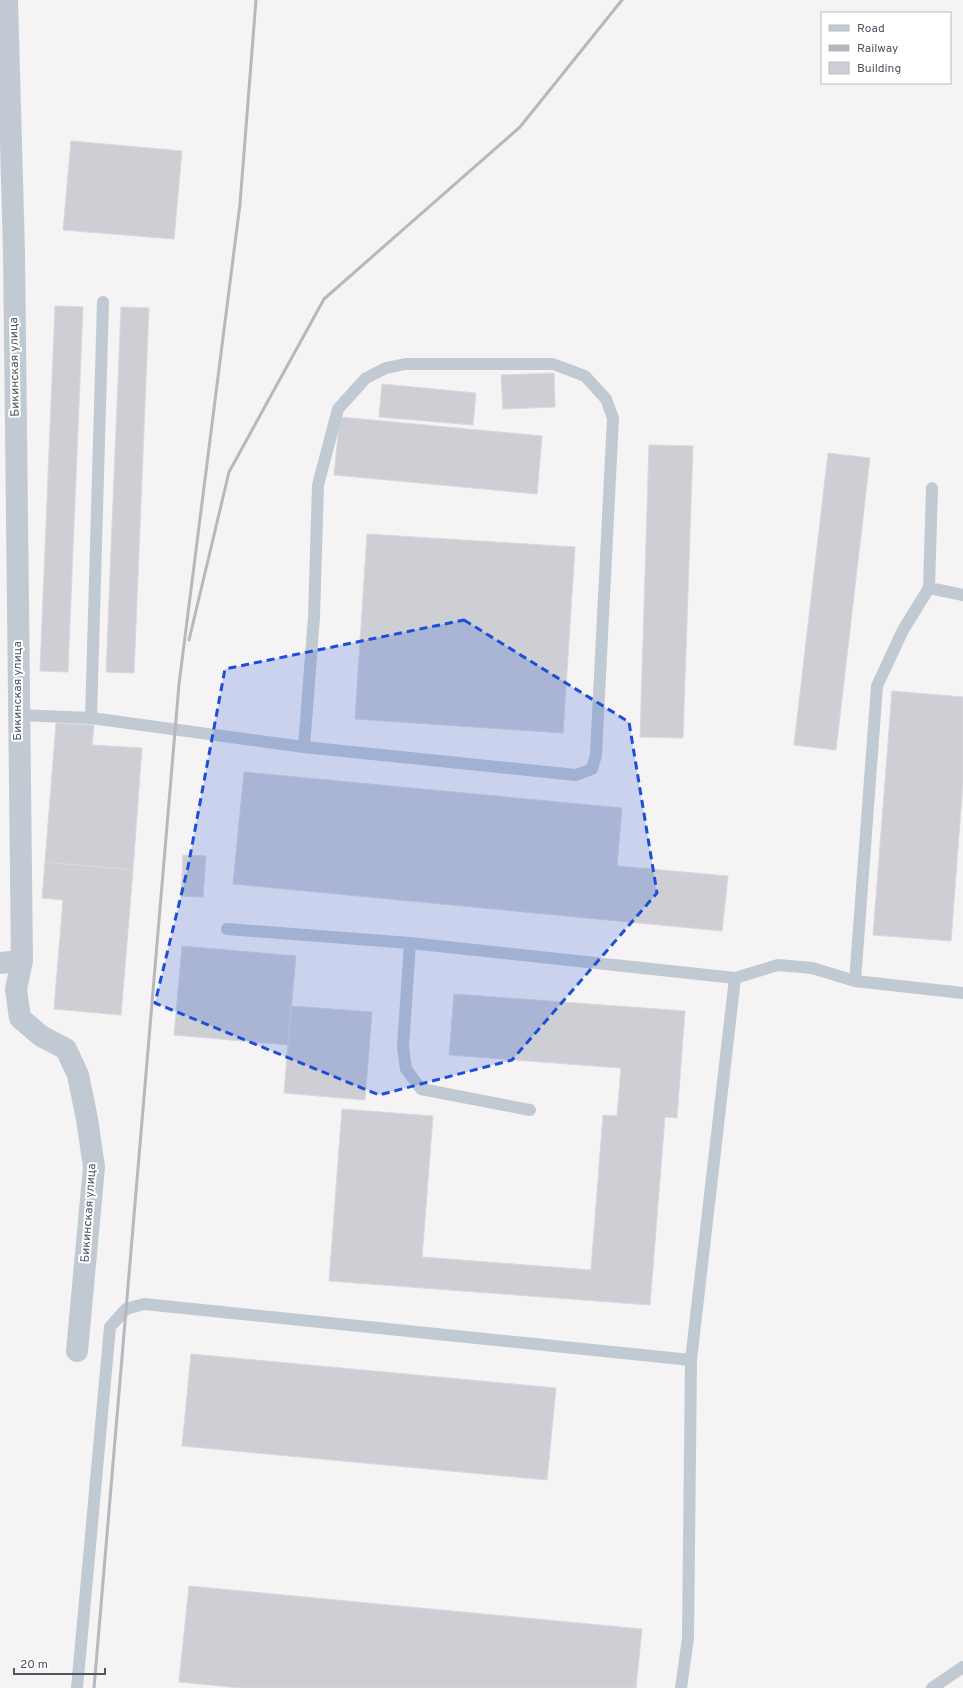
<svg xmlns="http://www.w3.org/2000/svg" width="963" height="1688" viewBox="0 0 963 1688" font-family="Overpass,sans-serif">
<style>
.building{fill:#cdcfd5;stroke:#d7d9de}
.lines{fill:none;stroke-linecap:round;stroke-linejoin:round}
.service{stroke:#c1cad2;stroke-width:12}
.minor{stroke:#c1cad2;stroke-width:22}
.rail{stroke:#b5b8bd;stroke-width:3}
.marked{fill:#1d4ed8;fill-opacity:0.2;stroke:#1d4ed8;stroke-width:3;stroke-dasharray:8 5;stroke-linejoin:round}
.labels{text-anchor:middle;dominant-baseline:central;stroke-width:4;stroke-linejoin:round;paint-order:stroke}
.street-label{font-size:12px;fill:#4a5661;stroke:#fff}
</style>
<rect width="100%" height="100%" fill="#f5f3f3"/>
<path class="building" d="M71 141 182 151 174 239 63 230Z
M55 306 83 307 68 672 40 671Z
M121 307 149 308 134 673 106 672Z
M554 373 555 407 503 409 501 375Z
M382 384 476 393 473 425 379 417Z
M340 417 542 436 537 494 334 475Z
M649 445 693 446 683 738 640 737Z
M828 453 870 458 836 750 794 745Z
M367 534 575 547 563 733 355 719Z
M892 691 963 697V782L951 941 873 935Z
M56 723 94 725 92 745 142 748 133 870 45 862Z
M244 772 622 808 617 866 728 876 722 931 233 884Z
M183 855 206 856 203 897 181 896Z
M45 862 133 870 121 1015 54 1009 63 900 42 898Z
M182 946 296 956 288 1045 174 1035Z
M454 994 685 1011 677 1118 665 1117 650 1305 329 1281 342 1109 433 1116 422 1257 591 1270 603 1115 617 1116 621 1068 449 1055Z
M291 1006 372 1012 365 1100 284 1093Z
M191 1354 556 1388 547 1480 182 1446Z
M189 1586 642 1629 636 1688H241L179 1682Z"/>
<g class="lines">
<path class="service" d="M932 488 929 588 963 595
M18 715 91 718 304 747 576 775 592 769 596 755 613 418 606 399 585 376 553 364H405L386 368 366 378 338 409 318 485 314 617 304 747
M91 718 103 302
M227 929 410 943 735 978 778 965 812 968 855 981 963 993
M410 943 403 1047 406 1069 421 1089 530 1110
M855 981 877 686 903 630 929 588
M691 1360 735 978
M77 1688 110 1327 126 1309 144 1304 691 1360 688 1638 681 1688
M932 1688 963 1667"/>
<path class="minor" d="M7 0 14 252 22 961 16 989 20 1018 41 1036 66 1049 78 1075 87 1119 94 1167 77 1351
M0 963 22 961"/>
<path class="rail" d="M189 640 229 472 324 299 520 127 622 0
M94 1688 179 684 240 204 256 0"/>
</g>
<path class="marked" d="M464 620 629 722 657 893 512 1060 379 1095 155 1003 188 867 225 669Z"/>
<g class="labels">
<g class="street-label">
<text transform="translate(15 367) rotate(-91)">Бикинская улица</text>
<text transform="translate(18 691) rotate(-90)">Бикинская улица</text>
<text transform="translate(89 1213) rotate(-86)">Бикинская улица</text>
</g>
</g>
<rect x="821" y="12" width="130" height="72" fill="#ffffff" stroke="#b7bbc0"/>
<rect x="829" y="25" width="20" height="6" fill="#c1cad2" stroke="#b7bbc0"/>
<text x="857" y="32" font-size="12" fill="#4a5661">Road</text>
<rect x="829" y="45" width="20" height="6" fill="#b5b8bd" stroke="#b7bbc0"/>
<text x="857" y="52" font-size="12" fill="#4a5661">Railway</text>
<rect x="829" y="62" width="20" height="12" fill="#cdcfd5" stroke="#b7bbc0"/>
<text x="857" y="72" font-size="12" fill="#4a5661">Building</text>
<path d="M14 1668v6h91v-6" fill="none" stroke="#4a5661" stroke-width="2"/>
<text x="20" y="1668" font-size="12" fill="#4a5661" stroke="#ffffff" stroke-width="3" paint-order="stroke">20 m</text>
</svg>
